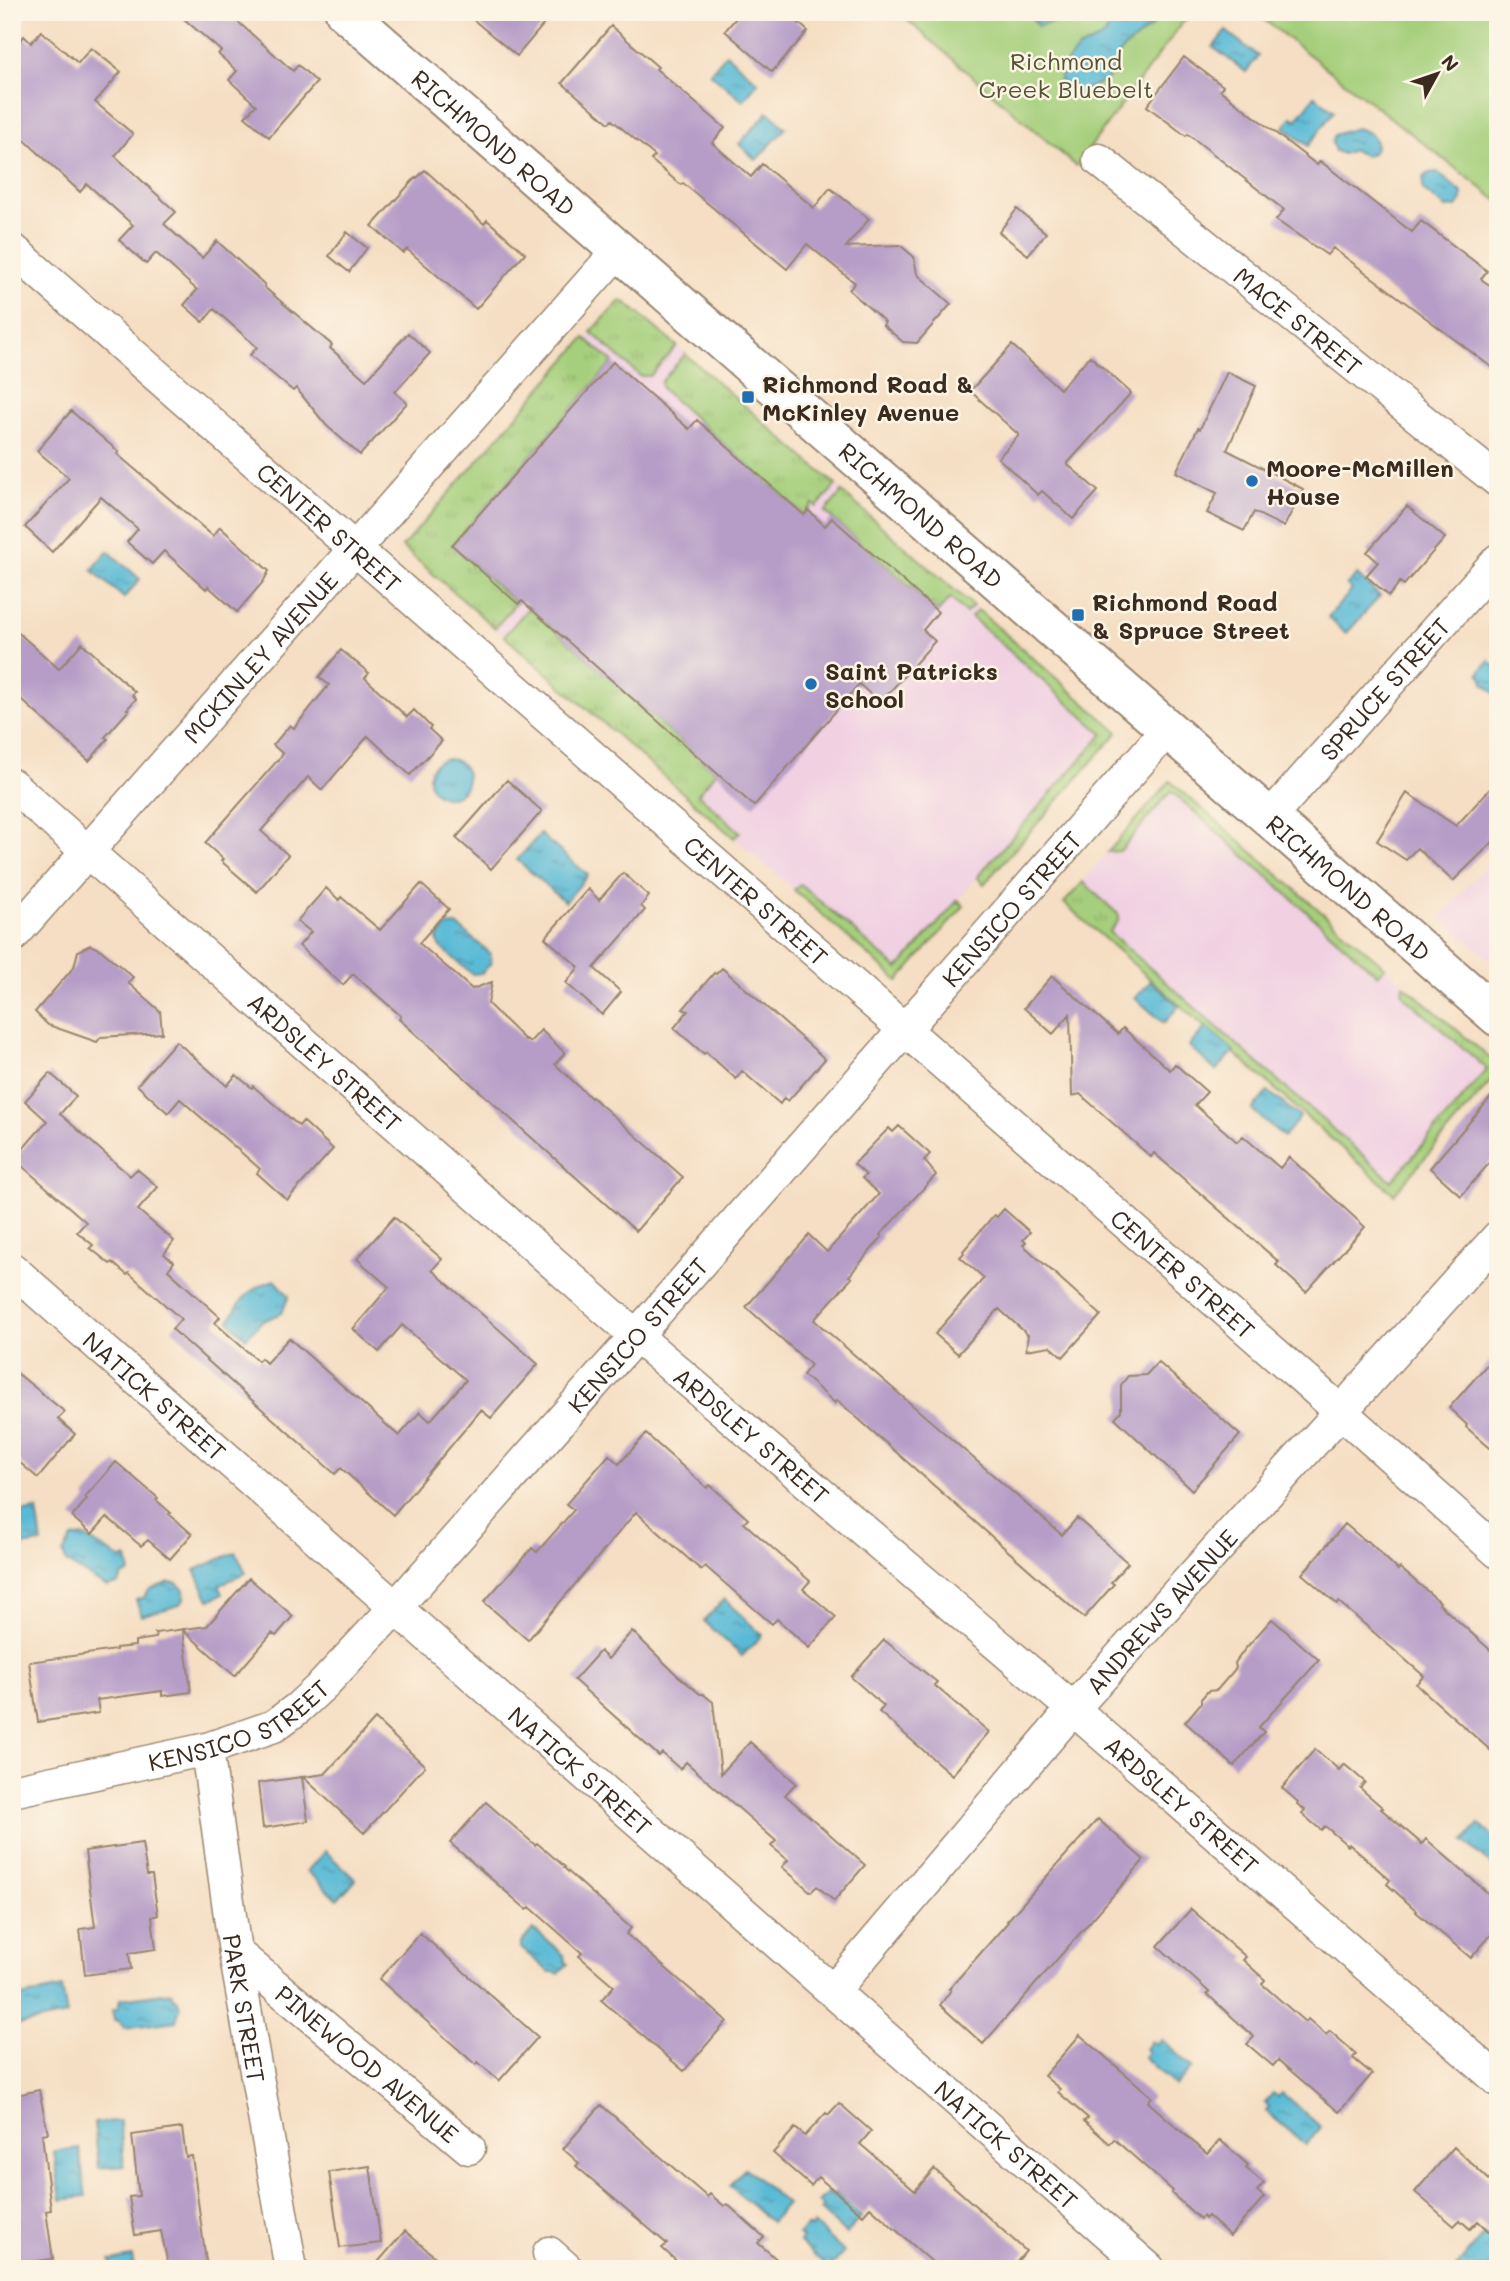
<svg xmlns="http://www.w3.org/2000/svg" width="1510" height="2281" viewBox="0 0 1510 2281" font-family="Mali,sans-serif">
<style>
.built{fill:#f1d0e2}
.grass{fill:url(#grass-tufts);stroke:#707c4c;stroke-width:2}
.park{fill:#a5cf7b;stroke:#707c4c;stroke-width:2}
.water{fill:url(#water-ripples);stroke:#4a727a;stroke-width:2}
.building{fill:#b69dc7}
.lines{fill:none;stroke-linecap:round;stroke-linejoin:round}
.minor-casing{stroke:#988470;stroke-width:35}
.tertiary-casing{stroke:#988470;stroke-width:42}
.minor{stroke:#fff;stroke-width:32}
.tertiary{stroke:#fff;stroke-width:38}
.poi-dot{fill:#1f6fb2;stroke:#fcf5e5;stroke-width:2.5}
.labels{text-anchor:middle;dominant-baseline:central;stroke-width:5;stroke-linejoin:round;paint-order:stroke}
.park-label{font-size:24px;fill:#565335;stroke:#fcf5e5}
.street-label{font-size:24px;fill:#3b2a1e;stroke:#fcf5e5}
.poi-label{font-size:24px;font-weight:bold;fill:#3b2a1e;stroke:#fcf5e5;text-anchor:start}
</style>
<defs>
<pattern id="grass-tufts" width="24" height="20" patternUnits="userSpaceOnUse" patternTransform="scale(1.75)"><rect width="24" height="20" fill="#a5cf7b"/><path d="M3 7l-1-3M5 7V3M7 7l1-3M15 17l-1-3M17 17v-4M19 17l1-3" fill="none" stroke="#8fb26a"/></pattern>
<pattern id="water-ripples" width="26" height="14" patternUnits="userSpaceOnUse" patternTransform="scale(1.75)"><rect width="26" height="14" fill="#58bad6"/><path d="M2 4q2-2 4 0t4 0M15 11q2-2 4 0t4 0" fill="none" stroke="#4a97ad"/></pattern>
</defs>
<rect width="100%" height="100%" fill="#fcf5e5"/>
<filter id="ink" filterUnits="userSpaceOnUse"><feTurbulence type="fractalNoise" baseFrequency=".0143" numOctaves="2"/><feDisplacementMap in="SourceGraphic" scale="14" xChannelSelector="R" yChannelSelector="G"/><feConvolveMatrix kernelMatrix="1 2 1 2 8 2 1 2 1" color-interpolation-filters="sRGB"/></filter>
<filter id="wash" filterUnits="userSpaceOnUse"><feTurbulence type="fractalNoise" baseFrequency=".00686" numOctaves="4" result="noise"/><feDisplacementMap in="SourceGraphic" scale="28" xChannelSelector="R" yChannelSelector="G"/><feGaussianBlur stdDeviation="1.57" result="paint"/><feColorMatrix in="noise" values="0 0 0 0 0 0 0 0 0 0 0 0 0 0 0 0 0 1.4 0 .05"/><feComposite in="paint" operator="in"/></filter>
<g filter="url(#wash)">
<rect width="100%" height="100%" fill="#f5dec3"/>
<path class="built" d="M620 301 626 303 677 346 1118 732 984 884 977 878 958 900 964 906 898 981 402 547Z
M1170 781 1498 1065V1073L1394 1194 1064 903Z
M1498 852V967L1440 917Z"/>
<path class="grass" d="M620 301 626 303 677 346 650 376H640L591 332Z
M585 338 613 362 452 545 516 603 495 628 402 547Z
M685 354 836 485 817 507 813 504 804 515 662 389 661 382Z
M842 492 973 606 966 613 950 598 938 612 825 512Z
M529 607 716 772 698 794 740 832 734 838 504 636Z
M978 610 1118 732 984 884 977 877 1103 734 971 617Z
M1170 781 1385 967 1378 975 1171 791 1120 851 1108 852Z
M1083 882 1119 915 1118 921 1109 932 1392 1181 1487 1069 1406 998 1402 992 1403 984 1498 1065V1073L1394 1194 1064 903Z
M800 884 898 969 958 900 964 906 898 981 794 890Z"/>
<path class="park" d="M898 12H1195L1183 22 1076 166Z
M1254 12H1498V201Z"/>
<path class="water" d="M1027 12H1089L1038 26Z
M1119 12H1161L1152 26 1121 51 1108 79 1082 92 1056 91 1066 63 1078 49 1103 37Z
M1226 31 1258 56 1246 72 1213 47Z
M726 54 758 82 743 101 710 73Z
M1315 96 1334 111 1308 146 1284 127 1292 117 1296 120Z
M768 112 786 128 756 160 739 144Z
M1356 128C1368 131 1381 138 1374 152L1366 156 1353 150 1343 154 1335 151 1332 143 1334 135Z
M1437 172 1462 193V200L1457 207 1446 208 1423 190V178L1429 173Z
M108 551 140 579 124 598 92 570Z
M1357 575 1380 596 1346 634 1328 617 1352 590 1347 585Z
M1489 661 1493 665H1498V696L1483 683V678L1479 673Z
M429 778a19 19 0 1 1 38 0a19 19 0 1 1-38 0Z
M540 834 588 875 565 902 517 860Z
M457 925 490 953 491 963 482 973 472 974 439 946 437 939 447 926Z
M1151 981 1179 1006 1164 1023 1135 998Z
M1206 1027 1234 1051 1216 1071 1189 1046Z
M1268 1091 1300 1117 1284 1137 1252 1110Z
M275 1280 289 1296 282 1313 261 1322 246 1338 229 1321C240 1299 251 1287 275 1280Z
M37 1510 42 1543 14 1547 12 1514Z
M83 1536 121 1559 127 1558 130 1573 123 1575 118 1584 107 1587 67 1563 63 1553 72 1538Z
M236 1552 246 1573 219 1585 223 1594 209 1600 195 1570Z
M169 1582 177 1583 184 1590C186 1606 177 1605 166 1609 158 1611 149 1613 142 1616L136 1600 143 1598 149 1590Z
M724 1599 762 1635 742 1656 704 1621Z
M1479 1824 1498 1841V1871L1464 1841Z
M325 1851 356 1880 337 1899 307 1871Z
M532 1930 536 1931 564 1955 565 1962 568 1964 559 1974 556 1972H549L521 1948V1943Z
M62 1988 67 2015 18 2025 12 1999Z
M172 1992V1996L178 2000 180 2007 176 2021 124 2028 119 2021 114 2020 112 2010 118 2009 120 1999Z
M1161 2039 1192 2068 1175 2086 1144 2057 1148 2052 1145 2049 1151 2041 1156 2044Z
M1273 2093 1278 2097 1282 2093 1321 2127 1306 2145 1266 2111 1269 2107 1265 2102Z
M120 2121 124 2166 99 2168 94 2123Z
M79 2148 86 2197 61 2200 54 2151Z
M745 2168 787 2204 771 2222 730 2186Z
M828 2192 832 2196 835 2193 861 2217 846 2234 820 2210 823 2207 818 2202Z
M814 2224 844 2252 829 2269 799 2242 802 2238 798 2235 807 2225 811 2228Z
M1484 2234 1498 2245V2256L1487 2269H1455Z
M132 2257 134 2269H112L110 2261Z"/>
<g id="blocks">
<path class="building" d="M176 12H227L293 71 298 65 317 82 269 137 245 117 256 105 229 80 237 71 218 54 221 51Z
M464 12H554L517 56Z
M741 12H786L808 31 772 72 725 31Z
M611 26 658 67 656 69 725 128 712 143 751 177 762 164 814 208 830 188 869 219 846 247 900 245 914 257 917 274 951 304 917 343 903 342 883 325 885 322 849 290 855 283 807 244 787 269 683 183 681 185 651 160 655 156 612 120 609 123 562 83Z
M41 31 78 63 91 48 121 72 95 102 133 134 115 156 176 212 164 224 202 258 217 241 265 285 264 287 332 345 330 348 366 380 408 333 430 353 395 392 407 403 360 455 326 425 296 388 293 391 250 355 257 347 214 309 203 322 184 305 197 290 156 253 146 264 119 240 133 225 87 184 80 192 12 128V50L24 36 31 43Z
M1184 57 1223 86 1220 90 1317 165 1320 161 1412 232 1421 221 1487 271 1481 279 1498 291V372L1333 248 1327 255 1276 220 1284 210 1188 134 1186 136 1147 106Z
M425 170 484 224 487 220 525 253 476 309 407 249 403 253 372 226 416 177 417 178Z
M1017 209 1046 233 1028 255 999 232Z
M347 232 367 248 349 272 329 256Z
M1012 345 1060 389 1090 356 1131 393 1067 464 1098 491 1073 519 1042 491 1038 495 998 458 1019 435 970 391Z
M613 362 689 429 697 420 804 515 808 510 825 526 832 518 938 612 923 630 935 641 880 703 859 684 754 806 522 601 518 604 452 545Z
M1227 372 1256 386 1227 450 1303 489 1284 527 1254 512 1244 531 1207 513 1217 493 1176 472 1198 428 1200 429Z
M71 411 119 452 117 454 213 536 220 527 269 571 263 582 237 612 208 586 206 589 164 551 152 564 127 542 138 529 101 497 52 552 25 527 69 478 37 451Z
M1407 506 1445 538 1404 585 1400 582 1389 596 1366 576 1378 562 1367 552Z
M12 627 59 669 82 643 135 692 132 695 136 699 127 709 129 710 105 737 108 739 89 761 12 691Z
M341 650 369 673 365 678 407 717 414 710 431 727 429 729 442 741 410 775 368 736 322 790 308 777 261 831 288 855 257 892 221 861 223 859 205 843 283 754 273 745 290 725 294 728 329 685 319 677Z
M507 780 542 811 491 869 456 838Z
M1498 780V837L1453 881 1417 848 1406 860 1377 841 1407 793 1456 826Z
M623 873 649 896 641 906 645 910 594 968 621 992 602 1015 566 983 579 967 545 938 588 889 599 900Z
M421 884 449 909 419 943 472 989 492 982 488 1004 525 1040 526 1039 530 1042 541 1030 565 1053 555 1064 591 1098 592 1097 683 1177 636 1231 399 1019 401 1016 353 974 343 985 299 946 311 932 297 921 326 888 339 900 341 897 380 930Z
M90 945 101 950 133 977 128 983 160 1011 162 1033 101 1037 97 1042 48 1025 35 1012 74 967 78 951Z
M722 968 825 1059 788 1101 784 1098 780 1104 742 1071 736 1079 706 1052 704 1054 674 1028 688 1011 683 1009 714 973 716 974Z
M1052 976 1118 1034 1123 1028 1170 1070 1175 1064 1207 1092 1195 1105 1237 1142 1243 1136 1280 1168 1289 1157 1365 1227 1306 1292 1276 1265 1279 1262 1154 1153 1151 1157 1080 1094 1072 1096 1070 1014 1053 1034 1024 1008Z
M176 1041 227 1086 236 1075 252 1088 253 1086 299 1126 303 1121 333 1149 287 1200 257 1173 260 1169 180 1099 168 1113 137 1085Z
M50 1073 76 1096 60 1114 130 1176 137 1169 158 1187 138 1210 174 1241 164 1254 174 1262 168 1270 220 1317 215 1323 258 1361 261 1358 266 1363 289 1338 399 1436 420 1412 430 1421 466 1380 402 1325 379 1352 353 1329 389 1287 357 1259 394 1217 442 1259 432 1270 538 1364 491 1418 481 1410 393 1515 341 1468 335 1474 172 1329 181 1319 129 1273 127 1275 112 1262 110 1264 90 1248 93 1245 77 1232 86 1222 14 1159 47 1121 25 1101Z
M1498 1089V1153L1461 1196 1430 1168Z
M899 1126 930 1154 924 1160 936 1175 880 1235 882 1237 849 1276 852 1278 814 1320 1062 1535 1077 1518 1128 1563 1111 1582 1114 1584 1084 1618 837 1400 835 1403 803 1375 811 1365 746 1307 809 1235 827 1252 879 1194 862 1178 866 1175 854 1164 889 1128 893 1132Z
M1004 1209 1030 1232 1023 1240 1026 1242 1023 1245 1101 1315 1063 1357 1050 1346 1026 1350 1028 1335 999 1309 958 1354 935 1334 984 1278 960 1257 964 1253 963 1251 994 1215 997 1217Z
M1498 1352V1455L1466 1427 1467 1425 1449 1408Z
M1158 1362 1240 1435 1192 1490 1115 1418 1121 1411V1385L1128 1376 1146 1375Z
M12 1369 65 1412 58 1419 75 1434 38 1478 12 1456Z
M646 1434 707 1488 710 1485 748 1519 744 1523 810 1581 803 1589 836 1617 809 1648 777 1619 772 1624 705 1566 701 1570 636 1512 528 1640 484 1602 532 1548 537 1552 574 1510 566 1504 609 1455 619 1464Z
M116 1462 158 1498 156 1500 171 1513 169 1514 192 1534 170 1559 148 1540 141 1546 107 1517 92 1534 72 1517 87 1499 85 1497Z
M1345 1524 1365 1541H1368L1398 1570 1400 1568 1440 1602 1439 1604 1498 1657V1757L1416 1684 1424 1676 1339 1602 1337 1604 1302 1574Z
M249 1578 293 1616 276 1636 272 1633 235 1676 183 1630 191 1692 162 1696V1691L97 1700 99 1713 38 1722 29 1662 116 1650V1648L135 1646V1641L156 1638 155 1633 207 1626Z
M1272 1619 1319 1660 1259 1727 1264 1732 1234 1766 1185 1722 1201 1703V1699L1208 1691 1217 1690 1236 1668 1235 1663 1245 1649Z
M632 1631 676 1674 700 1694H703L713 1702 721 1774 750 1742 796 1783 785 1795 865 1865 834 1901 817 1886 811 1892 782 1867 788 1860 771 1846 776 1841 686 1762 680 1769 662 1753 659 1756 574 1680 600 1651 608 1659Z
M884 1640 937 1682 934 1685 989 1732 952 1775 879 1712 884 1706 851 1677Z
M375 1719 425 1766 364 1833 303 1777 325 1774Z
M1315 1749 1339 1770 1344 1764 1365 1782 1360 1788 1383 1808 1381 1809 1422 1844 1426 1839 1498 1902V1927L1471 1958 1416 1912 1417 1911 1387 1884 1390 1880 1349 1844 1348 1846 1325 1826 1321 1830 1302 1814 1305 1810 1297 1804 1298 1802 1282 1788Z
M302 1777 308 1821 263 1828 258 1783Z
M486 1802 535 1845 537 1843 565 1867 564 1868 631 1928 626 1934 727 2021 684 2071 601 2000 614 1986 579 1956 582 1953 530 1907 527 1910 450 1843Z
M1098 1819 1144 1860 983 2044 940 2005 951 1990 949 1989 1008 1922 1007 1921Z
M142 1843 147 1875H152L158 1915 152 1917 156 1949 129 1953 131 1969 85 1975 80 1929 95 1927 85 1851Z
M1191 1909 1246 1957 1243 1960 1265 1980 1262 1984 1305 2022 1308 2019 1326 2035 1330 2031 1356 2054 1353 2058 1372 2074 1339 2112 1278 2060 1273 2066 1247 2044 1254 2037 1207 1994 1209 1992 1158 1946Z
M420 1933 538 2037 499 2081 478 2062 476 2065 379 1979Z
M1080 2035 1152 2097 1148 2102 1207 2154 1220 2140 1248 2165 1246 2168 1264 2183 1257 2191 1264 2197 1230 2236 1208 2216 1205 2219 1203 2216 1200 2219 1171 2193 1173 2191 1114 2139 1110 2144 1084 2121 1088 2118 1058 2092 1060 2089 1044 2076Z
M39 2090 48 2133 42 2134 51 2210 46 2211 53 2259 12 2264V2096Z
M839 2103 871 2131 860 2144 915 2191 934 2169 1026 2251 1011 2269H940L870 2207 863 2215 818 2177 811 2186 773 2153 795 2128 805 2136 826 2113 828 2115Z
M601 2105 707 2197 710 2194 724 2206 727 2204 764 2237 758 2243 788 2269H685L662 2248 667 2244 576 2166 579 2163 563 2149Z
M182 2128 186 2157 192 2156 207 2269H169L161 2231 135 2235 129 2197 139 2196 132 2135Z
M1454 2147 1498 2188V2240L1478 2221 1470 2229 1460 2220 1454 2226 1415 2192Z
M370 2166 381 2243 340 2248 329 2172Z
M405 2231 449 2269H372Z"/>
</g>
</g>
<g filter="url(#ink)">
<use href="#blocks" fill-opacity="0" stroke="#988470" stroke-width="2"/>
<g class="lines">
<defs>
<g id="minor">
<path id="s1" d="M1099 160 1498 481"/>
<path id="s2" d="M12 249 1303 1378 1498 1552"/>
<path id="s3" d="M12 785 636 1336 1073 1709 1498 2080"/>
<path id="s4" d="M1270 817 1498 560"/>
<path id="s5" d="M12 937 619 250"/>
<path id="s6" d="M12 1269 438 1645 1149 2269"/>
<path id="s7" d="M207 1749 235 1952 291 2269"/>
<path id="s8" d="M12 1791 207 1749 274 1726 298 1708 324 1684 395 1608 636 1336 1168 729"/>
<path id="s9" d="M235 1952 469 2148"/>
<path id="s10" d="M833 1991 1073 1709 1498 1237"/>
<path d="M549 2253 567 2269"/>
</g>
<g id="tertiary">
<path id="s11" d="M345 12 1498 1017"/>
</g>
</defs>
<use href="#minor" class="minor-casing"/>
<use href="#tertiary" class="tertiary-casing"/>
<use href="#minor" class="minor"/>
<use href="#tertiary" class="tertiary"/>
</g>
</g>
<g class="poi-dot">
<rect x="741" y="390" width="14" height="14" rx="3.5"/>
<circle cx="1252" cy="481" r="7"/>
<rect x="1071" y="608" width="14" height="14" rx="3.5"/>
<circle cx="811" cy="684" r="7"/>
</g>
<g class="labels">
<g class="park-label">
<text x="1066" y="60">Richmond<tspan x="1066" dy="28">Creek Bluebelt</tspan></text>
</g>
<g class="street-label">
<text stroke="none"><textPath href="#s11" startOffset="198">RICHMOND ROAD</textPath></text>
<text stroke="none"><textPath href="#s1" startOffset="256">MACE STREET</textPath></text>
<text stroke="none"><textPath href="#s11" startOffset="765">RICHMOND ROAD</textPath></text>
<text stroke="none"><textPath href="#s2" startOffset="422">CENTER STREET</textPath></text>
<text stroke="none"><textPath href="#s5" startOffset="374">MCKINLEY AVENUE</textPath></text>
<text stroke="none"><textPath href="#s4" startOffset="172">SPRUCE STREET</textPath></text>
<text stroke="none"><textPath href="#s11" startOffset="1332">RICHMOND ROAD</textPath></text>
<text stroke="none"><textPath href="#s2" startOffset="989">CENTER STREET</textPath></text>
<text stroke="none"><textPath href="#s8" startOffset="1372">KENSICO STREET</textPath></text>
<text stroke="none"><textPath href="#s3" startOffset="418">ARDSLEY STREET</textPath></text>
<text stroke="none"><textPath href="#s2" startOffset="1556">CENTER STREET</textPath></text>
<text stroke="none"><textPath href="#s8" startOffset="805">KENSICO STREET</textPath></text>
<text stroke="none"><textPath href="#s6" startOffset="191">NATICK STREET</textPath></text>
<text stroke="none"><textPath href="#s3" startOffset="985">ARDSLEY STREET</textPath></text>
<text stroke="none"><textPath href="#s10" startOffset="502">ANDREWS AVENUE</textPath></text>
<text stroke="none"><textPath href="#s8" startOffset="238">KENSICO STREET</textPath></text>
<text stroke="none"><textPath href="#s6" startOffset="758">NATICK STREET</textPath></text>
<text stroke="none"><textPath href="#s3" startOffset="1552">ARDSLEY STREET</textPath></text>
<text stroke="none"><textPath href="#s7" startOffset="262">PARK STREET</textPath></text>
<text stroke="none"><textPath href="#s9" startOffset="173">PINEWOOD AVENUE</textPath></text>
<text stroke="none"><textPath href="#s6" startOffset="1325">NATICK STREET</textPath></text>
</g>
<g class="poi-label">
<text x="762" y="383">Richmond Road &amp;<tspan x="762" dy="28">McKinley Avenue</tspan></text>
<text x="1266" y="467">Moore-McMillen<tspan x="1266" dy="28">House</tspan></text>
<text x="1092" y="601">Richmond Road<tspan x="1092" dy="28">&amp; Spruce Street</tspan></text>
<text x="825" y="670">Saint Patricks<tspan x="825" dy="28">School</tspan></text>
</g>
</g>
<rect width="1510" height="2281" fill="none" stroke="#fcf5e5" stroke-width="42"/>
<g transform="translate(1437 74) rotate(50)" stroke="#fcf5e5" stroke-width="5" paint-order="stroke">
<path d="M0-5L12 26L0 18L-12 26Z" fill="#3b2a1e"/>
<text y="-10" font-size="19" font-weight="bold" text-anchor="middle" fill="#3b2a1e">N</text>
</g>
</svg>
